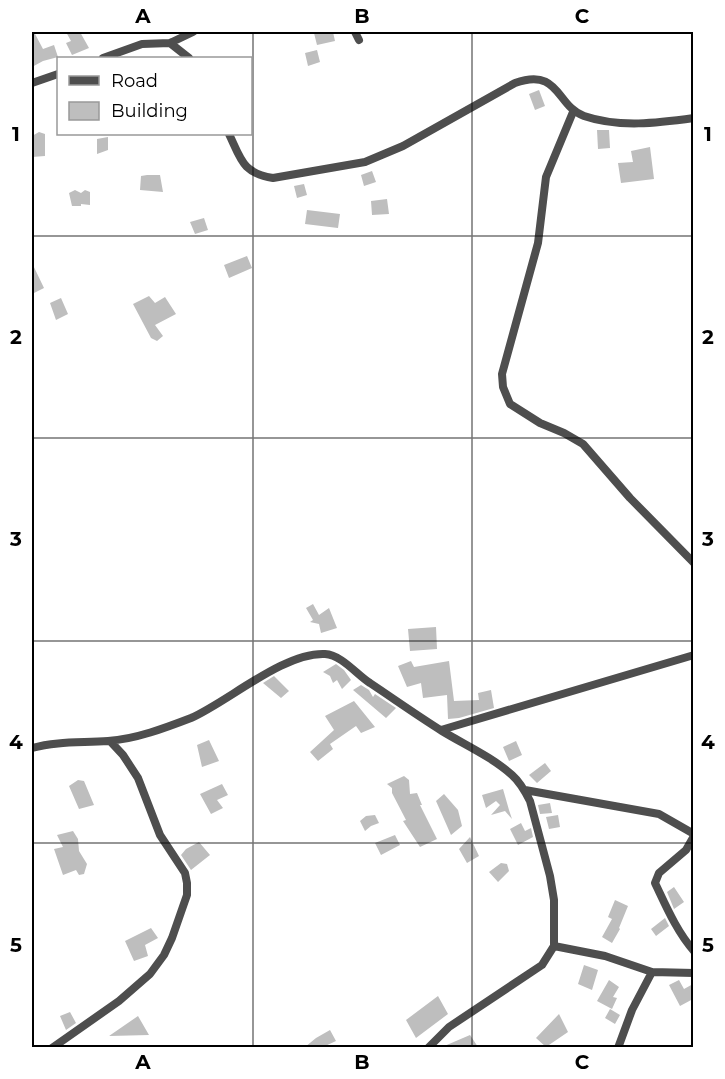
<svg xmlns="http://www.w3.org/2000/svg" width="725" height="1079" viewBox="0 0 725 1079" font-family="Montserrat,sans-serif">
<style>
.building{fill:#bebebe}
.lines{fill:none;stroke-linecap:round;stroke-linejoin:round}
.street{stroke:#4e4e4e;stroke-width:8}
.grid{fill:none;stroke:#000;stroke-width:1.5;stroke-opacity:0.55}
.neatline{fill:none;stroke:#000;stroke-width:2}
.grid-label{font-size:20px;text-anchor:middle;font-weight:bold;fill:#000}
</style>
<rect width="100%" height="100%" fill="#fff"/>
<path class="building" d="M32 32H34L43 49 54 45 58 57 43 61 32 67Z
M66 32H80L89 48 72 55 66 43 71 41Z
M319 32H333L335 41 317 45 314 33Z
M317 50 320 62 308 66 305 53Z
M539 90 545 106 535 110 529 94Z
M597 130H609L610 148 598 149Z
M39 132 45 134V156L32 157V136Z
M108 137V150L97 154V139Z
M650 147 654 179 621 183 618 163 633 162 631 151Z
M372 171 376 182 364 186 361 175Z
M147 175H160L163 192 140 190 141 176Z
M304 184 307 195 297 198 294 186Z
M75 190 81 193 85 190 90 192V205L81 204V206H72L69 193Z
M387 199 389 214 372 215 371 201Z
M307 210 340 214 338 228 305 224Z
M204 218 208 230 195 234 190 222Z
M247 256 252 268 229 278 224 265Z
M32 263 44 288 32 294Z
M149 296 155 303 165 297 176 314 155 325 163 336 157 341 151 338 133 304Z
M61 298 68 314 56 320 50 303Z
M313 604 319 615 329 608 337 628 321 633 319 624 310 622 313 620 306 608Z
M436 627 437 649 410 651 408 629Z
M411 661 414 667 449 661 454 701 479 700 478 693 491 690 494 708 459 718 448 719 447 695 423 698 421 683 407 687 398 666Z
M336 664 344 670 351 680 342 689 337 680 333 683 330 676 323 672Z
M274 676 289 691 281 698 263 683Z
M361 685 369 690 373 697 375 694 396 708 386 718 353 690Z
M354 701 375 727 361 733 356 726 330 744 333 749 318 761 310 752 334 730 325 716Z
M209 740 219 761 202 767 197 745Z
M516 741 522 755 509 761 503 747Z
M545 763 551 771 537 783 529 775Z
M404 776 409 780 410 794 417 793 422 805H420L437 839 420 847 403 821 406 820 392 793V788L387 784Z
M78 780 84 781 94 805 79 809 69 786Z
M222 784 228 795 217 800 223 808 211 814 200 794Z
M503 789 509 810 512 819 505 811 491 815 500 805 496 801 486 808 482 795Z
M444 794 458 810 462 826 451 835 436 801Z
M550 803 552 813 540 814 538 805Z
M375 815 379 823 371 826 365 831 360 821 366 816Z
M558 815 560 827 549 829 546 817Z
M521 823 525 831 531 828 533 837 518 845 510 829Z
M73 831 78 839 79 851 87 864 84 874 79 875 76 870 63 875 54 849 63 847 57 835Z
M395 835 400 845 381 855 375 843Z
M470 837 479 856 467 863 459 849Z
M199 842 210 855 191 870 181 855 186 849Z
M501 863 507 864 509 871 498 882 489 872Z
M674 887 684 902 674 909 667 892Z
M615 900 628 906 619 928 620 929 612 943 602 937 612 919 608 917Z
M665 918 669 926 656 936 651 929Z
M151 928 158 938 145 945 148 956 134 961 125 941Z
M584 965 598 970 592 990 578 984Z
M609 980 619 987 613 997 617 998 612 1009 597 1001Z
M679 980 684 989 693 984V999L680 1006 669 985Z
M438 996 448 1014 416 1038 406 1020Z
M610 1009 620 1015 615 1024 605 1018Z
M70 1012 76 1023 66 1030 60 1016Z
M559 1014 568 1032 546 1047 536 1038Z
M138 1016 149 1035 109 1036Z
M330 1030 336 1041 323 1047H305L316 1038Z
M470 1035 478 1047H442Z"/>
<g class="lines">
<path class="street" d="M355 32 359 40
M170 43 189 58
M103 58 142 44 170 43 193 32
M32 83 58 74
M573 112 546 177 538 243 502 374 503 387 510 404 540 423 564 433 583 444 630 498 694 563
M229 134C241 159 242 173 273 178L365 162 403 146 515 83C560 67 556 106 584 116 619 128 658 123 694 118
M441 730 694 655
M32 748C57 741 82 743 108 741 136 739 165 728 191 718 229 701 284 652 325 654 342 655 357 675 370 683 394 699 418 716 442 731 465 745 492 757 512 775 520 782 525 791 530 801L550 876 554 900V946L542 965 449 1027 428 1048
M525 790 659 814 694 834
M694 836 686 850 659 873 655 883C666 906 677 932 694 951
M554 946 605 956 652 972 694 973
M52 1048 119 1001 150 974 164 955 172 938 187 895V883L185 873 160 835 138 778 123 755 110 741
M618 1048 632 1010 652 972"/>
</g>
<path class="grid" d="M253 32V1048M472 32V1048M32 236H694M32 438H694M32 641H694M32 843H694"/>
<rect width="725" height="1079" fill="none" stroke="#ffffff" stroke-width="66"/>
<rect x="57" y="57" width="195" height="78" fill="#ffffff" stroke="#999999" stroke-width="1.5"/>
<rect x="69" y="76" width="30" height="9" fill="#4e4e4e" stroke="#999999" stroke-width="1.5"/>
<text x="111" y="87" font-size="18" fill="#000000">Road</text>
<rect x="69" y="102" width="30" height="18" fill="#bebebe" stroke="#999999" stroke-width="1.5"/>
<text x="111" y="117" font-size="18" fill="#000000">Building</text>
<rect x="33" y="33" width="659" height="1013" class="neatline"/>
<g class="grid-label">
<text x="143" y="23">A</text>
<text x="362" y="23">B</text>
<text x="582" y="23">C</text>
<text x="16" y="141">1</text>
<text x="708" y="141">1</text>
<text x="16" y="344">2</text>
<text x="708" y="344">2</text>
<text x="16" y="546">3</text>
<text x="708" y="546">3</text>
<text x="16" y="749">4</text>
<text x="708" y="749">4</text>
<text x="16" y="952">5</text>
<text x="708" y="952">5</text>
<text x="143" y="1069">A</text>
<text x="362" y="1069">B</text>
<text x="582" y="1069">C</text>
</g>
</svg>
